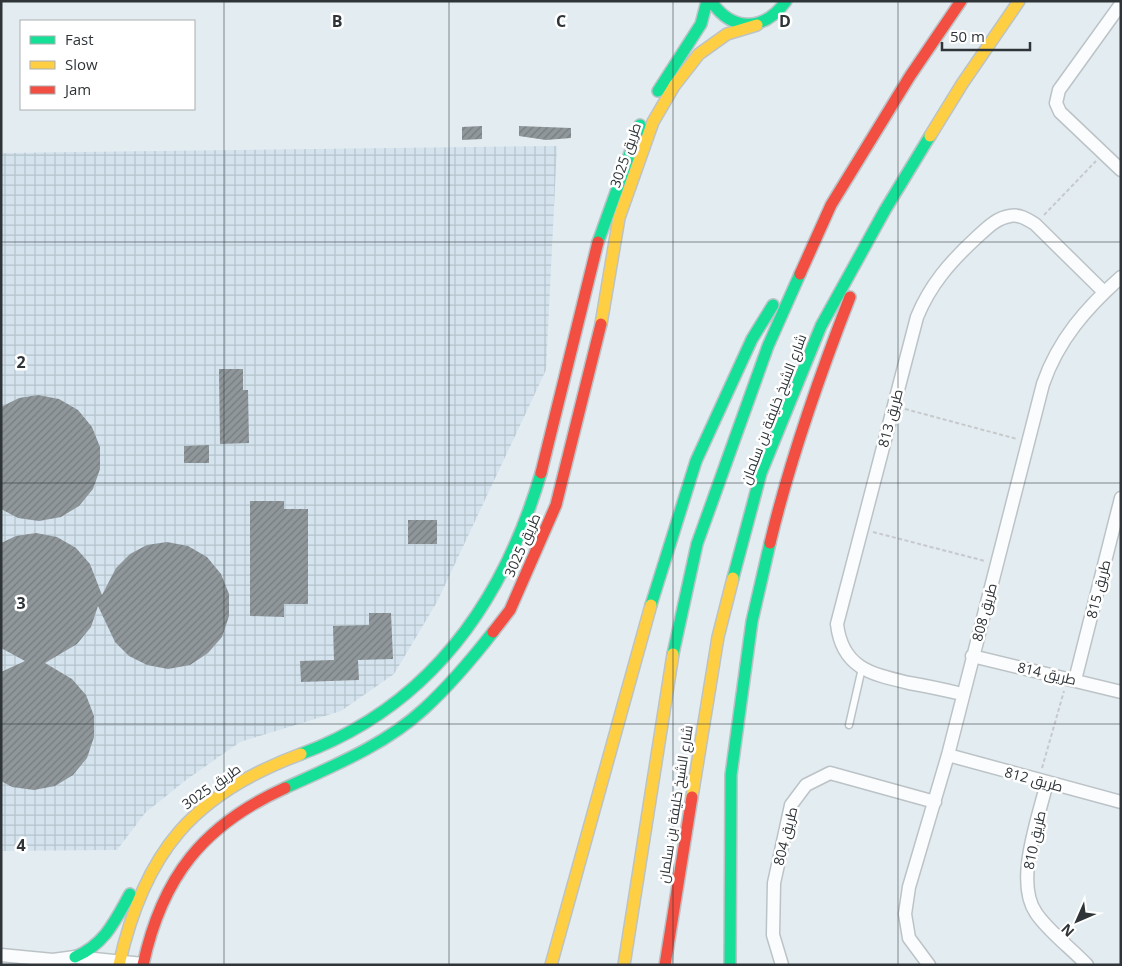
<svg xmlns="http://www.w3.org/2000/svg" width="1122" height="966" viewBox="0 0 1122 966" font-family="'Open Sans',Cairo,sans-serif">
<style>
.industrial{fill:url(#industrial-grid)}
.building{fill:url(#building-hatch)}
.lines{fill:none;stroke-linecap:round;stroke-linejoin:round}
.lane-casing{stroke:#bcc3c7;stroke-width:9}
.street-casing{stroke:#bcc3c7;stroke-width:15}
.fast-casing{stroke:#bcc3c7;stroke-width:14}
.slow-casing{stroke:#bcc3c7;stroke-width:14}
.jam-casing{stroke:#bcc3c7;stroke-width:14}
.path{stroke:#c7cacc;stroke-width:2;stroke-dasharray:4 2.5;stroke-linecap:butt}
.lane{stroke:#fbfcfd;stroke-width:6}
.street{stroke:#fbfcfd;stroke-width:12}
.fast{stroke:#16e098;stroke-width:11}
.slow{stroke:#ffcf43;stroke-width:11}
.jam{stroke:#f24e42;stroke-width:11}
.grid{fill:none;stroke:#2e3438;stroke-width:1;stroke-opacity:0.55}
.labels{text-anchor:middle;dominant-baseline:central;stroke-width:5;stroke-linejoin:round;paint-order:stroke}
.street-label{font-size:14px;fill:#2e3438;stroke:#fff}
.grid-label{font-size:16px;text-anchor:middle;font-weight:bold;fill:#2e3438;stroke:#fff;stroke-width:5;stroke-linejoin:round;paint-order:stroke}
</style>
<defs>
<pattern id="industrial-grid" width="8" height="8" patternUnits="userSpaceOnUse" patternTransform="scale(1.25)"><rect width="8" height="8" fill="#d4e3ee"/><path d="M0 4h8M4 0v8" fill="none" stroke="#b6c3cd"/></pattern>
<pattern id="building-hatch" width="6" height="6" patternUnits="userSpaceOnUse" patternTransform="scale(1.25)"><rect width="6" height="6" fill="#90979b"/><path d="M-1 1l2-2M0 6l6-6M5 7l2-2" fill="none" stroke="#767c7f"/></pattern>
</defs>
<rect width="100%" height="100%" fill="#e3ecf1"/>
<path class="industrial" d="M557 146 546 370 437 602 394 674 341 711 240 742 186 780 145 813 117 850 1 851V153Z"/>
<path class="building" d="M482 126V139L462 140V127Z
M519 126 571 128V138L546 140 519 136Z
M219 369H243V390H248L249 443 220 444Z
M38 395 59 399 78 410 92 427 100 447V469L93 489 79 506 61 517 39 521 18 518 1 509V407L19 398Z
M209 445V463H184V446Z
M250 501H284V509H308V604H284V617L250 616Z
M408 520H437V544H408Z
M36 533 57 537 76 548 90 564 102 595 116 568 130 554 147 545 167 542 188 546 207 557 221 574 229 594V616L222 637 208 653 190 665 168 669 147 665 129 656 115 642 98 606 91 627 77 644 45 663 72 679 86 695 94 716V737L87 758 73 775 55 786 34 790 12 787 1 781V672L25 661 1 648V543L16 536Z
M369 613H391L393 659 358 660 359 680 301 682 300 661 334 660 333 626 369 625Z"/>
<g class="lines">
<defs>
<path id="lane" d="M849 725 862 668"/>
<path id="street" d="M1121 4 1059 90 1056 103 1060 112 1121 170
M972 656 1121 692
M1075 680 1121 498
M962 694C945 690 927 686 909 683 871 674 842 668 837 624L917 317C930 285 950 262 976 238 986 229 996 218 1010 216 1019 214 1027 219 1035 224L1104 292
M948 755 1121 802
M1047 782C1039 817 1014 881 1036 913 1048 931 1072 949 1087 965
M1 955 53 960 75 957 143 964
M782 965 773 935 774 883 791 805 806 785 830 773 935 802
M929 965 909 938 905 914 909 887 948 755 1043 384C1058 340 1087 307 1121 277"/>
<path id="fast" d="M711 1C732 32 764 32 786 1
M658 91 701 24 707 1
M598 242 640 125
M733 578 761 473 821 326 885 210 930 136
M651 605 696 461 752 339 773 305
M673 654 697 544 768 346 800 274
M301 754C430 706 503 602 541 473
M285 788C333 766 385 745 424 709 450 685 472 659 493 632
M75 957C105 944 115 921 130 894
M730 965 731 775 752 621 770 543"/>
<path id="slow" d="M930 136 962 84 1019 1
M601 324 619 218 653 122 674 86 699 54 727 34 757 25
M692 797 718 637 733 578
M119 965C144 852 193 794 301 754
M551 965 651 605
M624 965 673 654"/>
<path id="jam" d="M800 274 831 205 910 76 961 1
M541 473 598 242
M770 543C790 459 819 377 850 297
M493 632 510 610 556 505 601 324
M143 965C162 877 203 825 285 788
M665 965 692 797"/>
</defs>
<use href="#lane" class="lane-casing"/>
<use href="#street" class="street-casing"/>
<use href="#fast" class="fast-casing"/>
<use href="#slow" class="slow-casing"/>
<use href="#jam" class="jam-casing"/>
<path class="path" d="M1044 215 1096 161
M905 409 1017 439
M873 532 985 561
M1042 768 1064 691"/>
<use href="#lane" class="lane"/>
<use href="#street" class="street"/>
<use href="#fast" class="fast"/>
<use href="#slow" class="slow"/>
<use href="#jam" class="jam"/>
</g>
<path class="grid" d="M224 1V965M449 1V965M673 1V965M898 1V965M1 242H1121M1 483H1121M1 724H1121"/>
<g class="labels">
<g class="street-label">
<text transform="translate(625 155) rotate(-71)">طريق 3025</text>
<text transform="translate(773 409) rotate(-69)">شارع الشيخ خليفة بن سلمان</text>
<text transform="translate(890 418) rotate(-75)">طريق 813</text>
<text transform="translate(522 545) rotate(-66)">طريق 3025</text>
<text transform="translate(1098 589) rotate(-76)">طريق 815</text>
<text transform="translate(984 612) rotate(-75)">طريق 808</text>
<text transform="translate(1047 673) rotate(13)">طريق 814</text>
<text transform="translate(1034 779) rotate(15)">طريق 812</text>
<text transform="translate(211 786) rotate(-35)">طريق 3025</text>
<text transform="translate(675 804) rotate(-81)">شارع الشيخ خليفة بن سلمان</text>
<text transform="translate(785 836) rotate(-76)">طريق 804</text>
<text transform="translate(1034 840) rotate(-78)">طريق 810</text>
</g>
</g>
<g class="grid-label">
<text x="337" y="27">B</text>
<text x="561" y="27">C</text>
<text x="785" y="27">D</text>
<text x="21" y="368">2</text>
<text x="21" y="609">3</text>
<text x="21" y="851">4</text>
</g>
<rect width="1122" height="966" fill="none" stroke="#2e3438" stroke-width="5"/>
<rect x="20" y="20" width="175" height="90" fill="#ffffff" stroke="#abaeaf"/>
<rect x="30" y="36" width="25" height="8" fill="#16e098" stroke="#abaeaf"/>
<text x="65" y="45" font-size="15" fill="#2e3438">Fast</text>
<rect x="30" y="61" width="25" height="8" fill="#ffcf43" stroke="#abaeaf"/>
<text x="65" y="70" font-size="15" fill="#2e3438">Slow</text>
<rect x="30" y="86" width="25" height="8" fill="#f24e42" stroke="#abaeaf"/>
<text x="65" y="95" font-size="15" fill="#2e3438">Jam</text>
<g transform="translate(1077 921) rotate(225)" stroke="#ffffff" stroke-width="4" paint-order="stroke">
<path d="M0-4L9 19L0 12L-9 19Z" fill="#2e3438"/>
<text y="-8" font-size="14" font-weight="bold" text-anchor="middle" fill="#2e3438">N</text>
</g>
<path d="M942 42v8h88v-8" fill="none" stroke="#2e3438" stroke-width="2.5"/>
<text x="950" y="42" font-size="15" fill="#2e3438" stroke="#ffffff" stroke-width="4" paint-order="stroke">50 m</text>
</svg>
